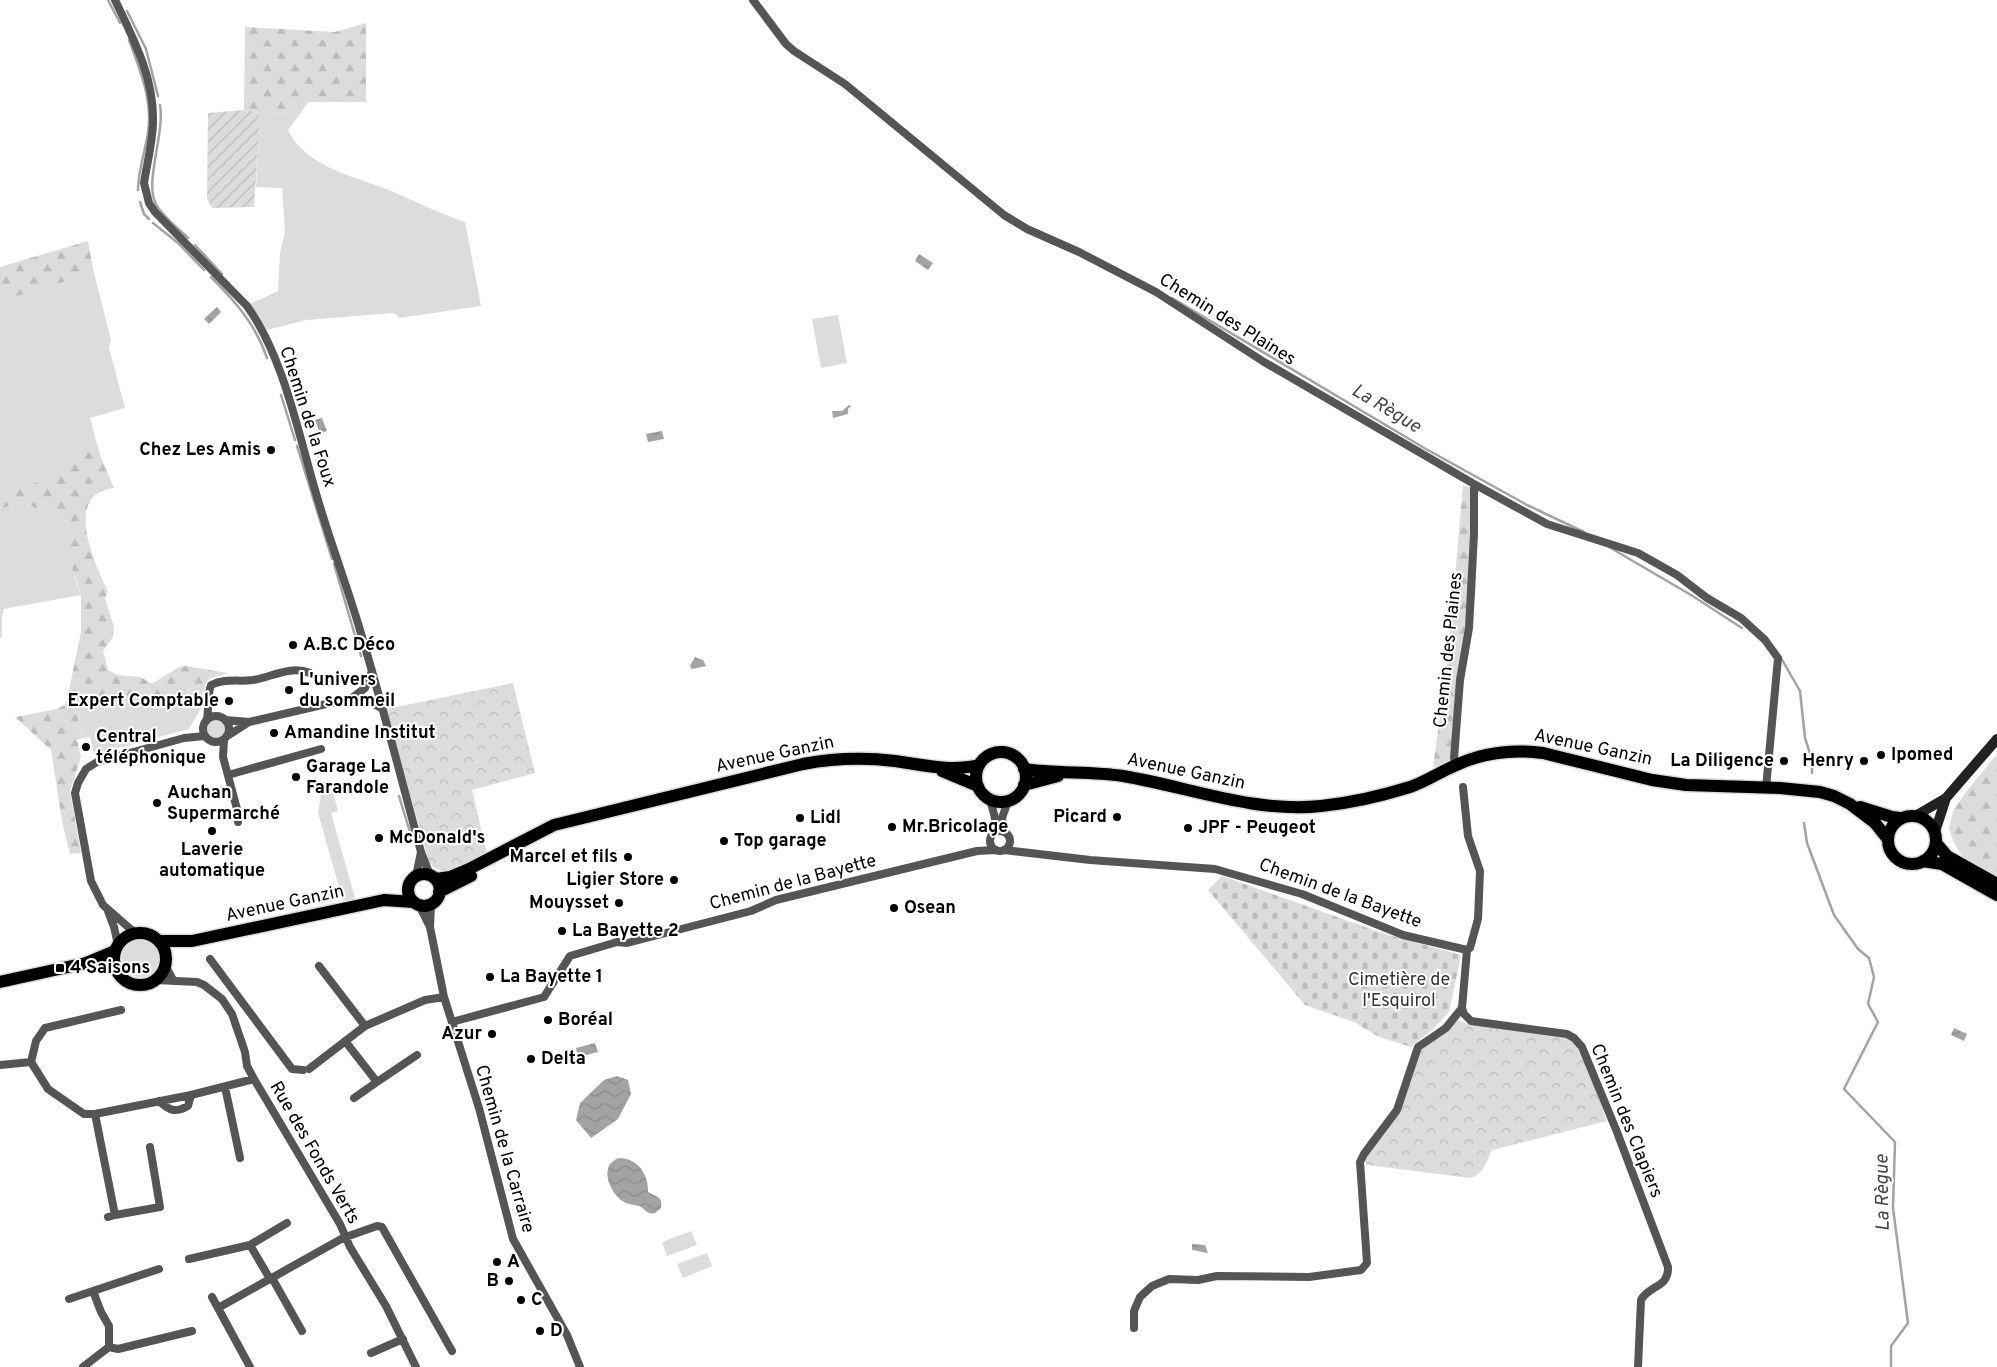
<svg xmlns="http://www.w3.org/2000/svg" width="1997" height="1367" viewBox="0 0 1997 1367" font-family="Overpass,sans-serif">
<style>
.grass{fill:#dcdcdc}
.forest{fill:url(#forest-firs)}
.cemetery{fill:url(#cemetery-stones)}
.park{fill:url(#park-crowns)}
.garden{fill:url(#garden-furrows)}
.water{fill:url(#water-waves)}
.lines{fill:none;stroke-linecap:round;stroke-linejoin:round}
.stream{stroke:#a3a3a3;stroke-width:2.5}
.primary-casing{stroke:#dbdbdb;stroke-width:15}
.minor{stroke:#555;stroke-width:8}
.secondary{stroke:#222;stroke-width:10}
.primary{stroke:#000;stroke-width:12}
.poi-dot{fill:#000;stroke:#fff;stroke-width:2}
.labels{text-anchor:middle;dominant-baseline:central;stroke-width:4;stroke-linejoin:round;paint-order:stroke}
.street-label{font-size:18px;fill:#000;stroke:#fff}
.poi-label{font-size:18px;font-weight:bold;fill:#000;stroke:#fff;text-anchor:start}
.park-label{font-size:18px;fill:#333;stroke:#fff}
.water-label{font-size:19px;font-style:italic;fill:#444;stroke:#fff}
</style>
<defs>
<pattern id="forest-firs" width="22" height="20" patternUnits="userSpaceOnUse" patternTransform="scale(1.25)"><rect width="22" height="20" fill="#dcdcdc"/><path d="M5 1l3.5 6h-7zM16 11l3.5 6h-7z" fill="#bbb"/></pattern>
<pattern id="cemetery-stones" width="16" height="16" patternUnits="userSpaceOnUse" patternTransform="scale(1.25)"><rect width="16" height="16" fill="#dcdcdc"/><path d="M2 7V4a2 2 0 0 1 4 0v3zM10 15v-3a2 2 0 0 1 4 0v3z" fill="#bbb"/></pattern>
<pattern id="park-crowns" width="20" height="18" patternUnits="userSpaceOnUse" patternTransform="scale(1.25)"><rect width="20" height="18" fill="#dcdcdc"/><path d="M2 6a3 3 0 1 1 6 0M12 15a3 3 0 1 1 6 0" fill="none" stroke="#bbb"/></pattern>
<pattern id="garden-furrows" width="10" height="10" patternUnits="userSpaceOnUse" patternTransform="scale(1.25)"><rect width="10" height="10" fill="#dcdcdc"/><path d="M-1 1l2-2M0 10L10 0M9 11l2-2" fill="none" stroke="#bbb"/></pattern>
<pattern id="water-waves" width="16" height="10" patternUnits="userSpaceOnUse" patternTransform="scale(1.25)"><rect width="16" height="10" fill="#a3a3a3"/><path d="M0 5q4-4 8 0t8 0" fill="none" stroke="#8b8b8b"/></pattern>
</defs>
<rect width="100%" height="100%" fill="#fff"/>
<path class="grass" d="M259 113 300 114 288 130C307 168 354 176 389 190 415 201 438 213 465 222L481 306 399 318 394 313 306 320 267 330 250 304 278 291 280 253 285 232 282 188 256 187 260 122Z
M94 273 111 340 109 348 125 408 90 418 95 437C69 460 37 492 0 492V301Z
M838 315 847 363 821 368 812 319Z
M21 502 49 513 68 534 75 579 81 595 4 609 2 616V637L0 638V510L2 508Z
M206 684 201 708 189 729 97 754 94 753 90 737 83 738 79 726 80 712 88 707 98 706 126 695 139 698 176 694Z
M207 729a9 9 0 1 1 18 0a9 9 0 1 1-18 0Z
M333 792 338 811 331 813 355 898 343 901 318 813 321 794Z
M122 958a19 19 0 1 1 38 0a19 19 0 1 1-38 0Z
M691 1231 697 1245 667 1256 662 1242Z
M707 1253 712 1266 683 1278 677 1264Z"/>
<path class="forest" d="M366 23V102H308L300 114 259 113 244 110 245 27 335 32Z
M88 241 94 273 0 301V267Z
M95 437 101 457 114 488C61 494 96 565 108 592L105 598 114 627 113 637 103 651 108 670 118 675 141 677 150 683H153L179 667 185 666 228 673 209 679 206 684 166 697 139 698 126 695 98 706 88 707 80 712 79 726 83 738 77 740 81 757 70 791 81 853 70 854 62 821 51 750 15 717 57 709 66 704 81 632V595L71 564 68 534 49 513 21 502 2 508 0 510V492C37 492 69 460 95 437Z
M1463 485 1477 490 1476 586 1469 648 1461 695 1459 758 1433 767 1448 658Z
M1997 754V878L1963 857 1954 843 1949 829 1953 811 1966 792Z"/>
<path class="cemetery" d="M1222 876 1385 934 1461 955 1449 1012 1432 1030 1411 1047 1379 1037 1354 1022 1305 1005 1208 890Z"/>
<path class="park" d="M513 683 535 773 472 790 487 855 448 873 435 868 429 862 402 766 390 731 387 709Z
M1457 1008V1020L1468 1024 1566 1037C1587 1050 1598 1098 1607 1121L1492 1150C1487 1161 1483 1175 1470 1178L1367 1165 1361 1153 1368 1141 1396 1107 1414 1048 1437 1030Z"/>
<path class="garden" d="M244 110 259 113 260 122 254 207 212 208 207 199 208 113Z"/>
<path class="water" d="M919 254 933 263 928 270 915 261Z
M217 307 221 312 209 324 204 319Z
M849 405 851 406 848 409V414L833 418 832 411H842Z
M322 418 327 431 320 434 315 420Z
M662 431 664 439 648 442 646 434Z
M695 657 703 660 706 666 692 669 690 666Z
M1954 1028 1967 1034 1964 1041 1951 1035Z
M595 1043 598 1052 578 1057 576 1048Z
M617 1076 628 1080 631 1094 618 1119 591 1138 576 1120 580 1103 604 1080Z
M619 1158C638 1158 649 1175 648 1192 656 1197 663 1196 661 1208L655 1213C646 1215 646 1209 639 1206 633 1204 629 1205 624 1202 609 1193 598 1165 619 1158Z
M1192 1244 1205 1245 1208 1253 1192 1250Z"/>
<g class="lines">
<path class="stream" d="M108 0 120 23
M127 11 146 49 158 96
M129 40C140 70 153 100 148 133 145 152 138 171 138 190
M160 105C165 134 144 183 156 204 163 217 178 228 188 238
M140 202 144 214 149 219
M153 223 178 243 204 270
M195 245 222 274
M211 277C235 301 256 325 267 358
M1172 298 1426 449 1527 505 1584 532
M281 395 295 440
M297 446 332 559
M1609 547 1691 595 1742 628
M334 564 361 656
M1781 658 1800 691 1805 738 1812 760V773
M399 796 413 842
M1804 823 1807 843 1834 915 1858 949 1869 958 1874 977 1868 1004 1878 1022 1844 1089 1895 1142 1893 1208 1908 1323 1891 1346V1367"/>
<defs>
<path id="primary" d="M976 777a25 25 0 1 1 50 0a25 25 0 1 1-50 0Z
M1024 769C1057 774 1090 771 1123 776 1189 787 1253 813 1321 806 1351 803 1381 796 1410 787 1425 782 1440 772 1454 766 1483 752 1512 749 1543 753L1652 780 1686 785 1780 788 1820 792 1834 796 1850 804 1875 823 1887 838
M942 771 978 786
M1024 785 1058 776
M1860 807 1892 817 1900 818
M1888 840a24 24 0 1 1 48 0a24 24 0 1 1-48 0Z
M1936 843 1947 856 1997 884
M1923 861 1942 864 1997 895
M408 890a16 16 0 1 1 32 0a16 16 0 1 1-32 0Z
M436 879 450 877 469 869 554 825 803 764C835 758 862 757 895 761 924 765 951 772 979 765
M439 892 471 876
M114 959a26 26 0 1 1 52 0a26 26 0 1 1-52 0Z
M160 941H192L384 900 414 902
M0 982 86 963 115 951"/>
</defs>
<use href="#primary" class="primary-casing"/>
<path class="minor" d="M115 0C133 38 154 77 153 121 153 141 147 163 144 183L149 203 155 212 247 306C285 359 299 438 318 500 331 544 347 586 360 630 382 703 401 778 421 852L430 875
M753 0 786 44 794 51 845 84 1004 215 1027 229 1079 252 1156 292 1264 362 1474 484V534L1469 628 1460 680 1454 758 1456 764
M1474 484 1547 524 1638 553 1677 575 1707 598 1741 618 1765 640 1778 658 1766 788
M352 698 365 688 372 671
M203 729a13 13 0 1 1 26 0a13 13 0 1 1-26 0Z
M207 719C209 708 207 696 211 685 226 678 237 682 253 680 272 677 290 665 310 673
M226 720 249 722 352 698H364L381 708
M229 735 249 722
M224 740 223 757 237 809 238 822
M228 775 321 749
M1463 787 1468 836 1480 871 1478 919 1470 948 1467 950 1462 1008 1464 1014 1471 1021 1567 1034 1574 1038 1582 1047 1617 1132 1668 1267C1669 1288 1649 1285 1641 1300L1638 1367
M990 799 995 818 994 833
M990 841a10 10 0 1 1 20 0a10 10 0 1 1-20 0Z
M1004 832 1002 818 1008 801
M1004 850 1090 860 1215 869 1302 894 1403 935 1467 950
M416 876 421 852
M419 905 430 927 444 997 479 1108 513 1239 567 1335 580 1367
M108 911 114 927 118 945
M430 927 431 904
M135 933 103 905 91 881 75 793 78 783 86 769 97 762 184 738 205 736
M210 959 292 1069 303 1070
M319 966 365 1026
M166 967 173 980
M156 980 197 982 204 985 222 999 232 1014 245 1052 247 1066 254 1079 340 1224 350 1247 386 1306 416 1367
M452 1022 544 997 570 956 617 942 627 943 751 911 776 900 977 851 996 850
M345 1041 377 1082 417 1055
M31 1062 36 1041 45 1028 121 1010
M0 1065 31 1062 48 1089 84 1114H95L191 1095 188 1106C175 1113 170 1111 159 1101
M309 1069 365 1026 425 1000 444 997
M225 1087 240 1158
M191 1095 254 1079
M354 1098 377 1082
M95 1114 115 1215 108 1217
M115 1215 160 1207 150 1147
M189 1259 250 1245
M272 1278 302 1331
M270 1279 250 1245 287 1223
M212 1297 250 1367
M69 1299 93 1291
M218 1308 343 1238 377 1226 382 1227 452 1351
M1134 1328V1311L1140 1297 1152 1286 1169 1279 1198 1280 1217 1276 1309 1277 1361 1270 1367 1263 1360 1162 1364 1154 1397 1110 1418 1047 1446 1028 1462 1008
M109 1347V1326L101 1312 93 1291 159 1269
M371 1353 403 1339
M83 1367 109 1347 118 1349 192 1331"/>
<path class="secondary" d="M1917 815 1946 798 1997 739
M1935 832 1946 798"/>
<use href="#primary" class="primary"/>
</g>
<g class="poi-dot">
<circle cx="271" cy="450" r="5"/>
<circle cx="293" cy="645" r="5"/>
<circle cx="289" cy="690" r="5"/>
<circle cx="229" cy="701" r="5"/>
<circle cx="274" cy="733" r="5"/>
<circle cx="86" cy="747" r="5"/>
<circle cx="1881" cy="755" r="5"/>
<circle cx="1784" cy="761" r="5"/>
<circle cx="1864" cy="761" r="5"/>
<circle cx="296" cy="777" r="5"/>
<circle cx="157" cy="803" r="5"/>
<circle cx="1117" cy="817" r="5"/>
<circle cx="800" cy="818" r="5"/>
<circle cx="892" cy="827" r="5"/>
<circle cx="1188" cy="828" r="5"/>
<circle cx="212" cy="831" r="5"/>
<circle cx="379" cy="838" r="5"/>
<circle cx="724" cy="841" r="5"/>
<circle cx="628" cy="857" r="5"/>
<circle cx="674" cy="880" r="5"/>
<circle cx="619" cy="903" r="5"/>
<circle cx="894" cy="908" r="5"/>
<circle cx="562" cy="931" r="5"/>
<rect x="55" y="963" width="10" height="10" rx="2.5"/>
<circle cx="490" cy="977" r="5"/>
<circle cx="548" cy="1020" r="5"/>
<circle cx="492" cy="1034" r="5"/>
<circle cx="531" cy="1059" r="5"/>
<circle cx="497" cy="1262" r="5"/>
<circle cx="509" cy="1281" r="5"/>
<circle cx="521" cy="1300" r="5"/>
<circle cx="540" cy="1331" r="5"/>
</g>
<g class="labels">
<g class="street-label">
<text transform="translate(1227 320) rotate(32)">Chemin des Plaines</text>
<text transform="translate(307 417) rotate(72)">Chemin de la Foux</text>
<text transform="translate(1449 650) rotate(-84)">Chemin des Plaines</text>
<text transform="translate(1593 748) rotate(12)">Avenue Ganzin</text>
<text transform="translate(775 755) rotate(-12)">Avenue Ganzin</text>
<text transform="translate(1186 772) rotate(12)">Avenue Ganzin</text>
<text transform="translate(793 883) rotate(-15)">Chemin de la Bayette</text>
<text transform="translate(1340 894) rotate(20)">Chemin de la Bayette</text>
<text transform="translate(285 904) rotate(-12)">Avenue Ganzin</text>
<text transform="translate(1626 1121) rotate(68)">Chemin des Clapiers</text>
<text transform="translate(504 1149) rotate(74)">Chemin de la Carraire</text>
<text transform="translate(314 1153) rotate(60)">Rue des Fonds Verts</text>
</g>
<g class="poi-label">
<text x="261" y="450" text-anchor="end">Chez Les Amis</text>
<text x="303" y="645">A.B.C Déco</text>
<text x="299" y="680">L'univers<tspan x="299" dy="21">du sommeil</tspan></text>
<text x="219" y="701" text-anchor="end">Expert Comptable</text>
<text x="284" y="733">Amandine Institut</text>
<text x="96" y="737">Central<tspan x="96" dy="21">téléphonique</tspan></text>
<text x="1891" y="755">Ipomed</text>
<text x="1774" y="761" text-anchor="end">La Diligence</text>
<text x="1854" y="761" text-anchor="end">Henry</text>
<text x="306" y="767">Garage La<tspan x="306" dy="21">Farandole</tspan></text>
<text x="167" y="793">Auchan<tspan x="167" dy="21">Supermarché</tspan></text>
<text x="1107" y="817" text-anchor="end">Picard</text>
<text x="810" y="818">Lidl</text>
<text x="902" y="827">Mr.Bricolage</text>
<text x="1198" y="828">JPF - Peugeot</text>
<text x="389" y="838">McDonald's</text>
<text x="734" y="841">Top garage</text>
<text x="212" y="850" text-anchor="middle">Laverie<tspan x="212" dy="21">automatique</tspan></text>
<text x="618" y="857" text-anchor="end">Marcel et fils</text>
<text x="664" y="880" text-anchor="end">Ligier Store</text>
<text x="609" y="903" text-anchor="end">Mouysset</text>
<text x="904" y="908">Osean</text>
<text x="572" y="931">La Bayette 2</text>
<text x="70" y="968">4 Saisons</text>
<text x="500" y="977">La Bayette 1</text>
<text x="558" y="1020">Boréal</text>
<text x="482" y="1034" text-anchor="end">Azur</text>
<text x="541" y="1059">Delta</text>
<text x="507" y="1262">A</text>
<text x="499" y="1281" text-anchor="end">B</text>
<text x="531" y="1300">C</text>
<text x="550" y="1331">D</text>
</g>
<g class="park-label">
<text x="1399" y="980">Cimetière de<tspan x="1399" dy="21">l'Esquirol</tspan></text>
</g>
<g class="water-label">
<text transform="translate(1386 409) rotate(31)">La Règue</text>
<text transform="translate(1883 1193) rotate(-91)">La Règue</text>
</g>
</g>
</svg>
